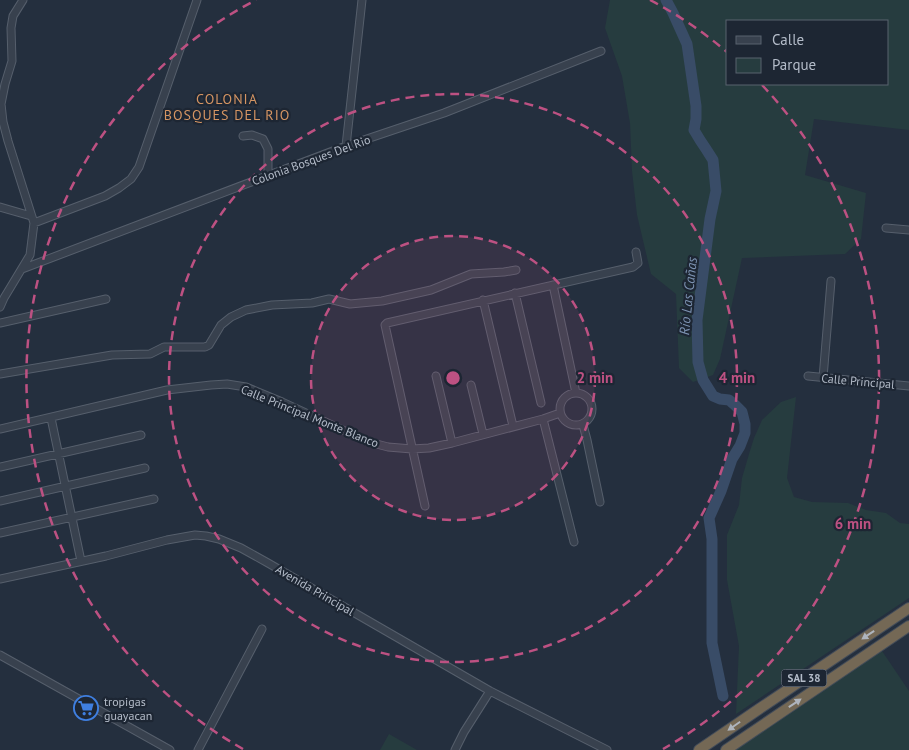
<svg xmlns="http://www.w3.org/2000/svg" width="909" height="750" viewBox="0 0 909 750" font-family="'PT Sans',sans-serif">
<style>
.green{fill:#263c3f;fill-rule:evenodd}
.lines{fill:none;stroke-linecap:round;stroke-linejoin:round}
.river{stroke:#394c67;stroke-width:11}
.minor-casing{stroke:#565f6c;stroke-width:9}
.highway-casing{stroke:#434c59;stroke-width:12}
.minor{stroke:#38414e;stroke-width:7}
.highway{stroke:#746855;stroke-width:10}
.oneway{fill:#aeb4bd}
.ring{fill:none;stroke:#bd5182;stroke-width:2.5;stroke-dasharray:9 6}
.labels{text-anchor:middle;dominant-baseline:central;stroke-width:4.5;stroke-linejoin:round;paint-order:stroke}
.shield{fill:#1d2633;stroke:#878f9c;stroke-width:1}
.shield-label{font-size:11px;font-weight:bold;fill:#b4bcc9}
.street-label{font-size:12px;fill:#b4bcc9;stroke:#1d2633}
.poi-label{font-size:12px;fill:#b4bcc9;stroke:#1d2633;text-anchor:start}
.neighbourhood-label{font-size:14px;letter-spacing:1px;fill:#d59563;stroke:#1d2633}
.water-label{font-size:14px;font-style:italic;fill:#7c92b1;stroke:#1d2633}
.centre{fill:#bd5182;stroke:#1d2633;stroke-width:2.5}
.ring-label{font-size:15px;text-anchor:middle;font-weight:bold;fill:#bd5182;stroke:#1d2633;stroke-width:4.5;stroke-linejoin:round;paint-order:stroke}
</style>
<rect width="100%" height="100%" fill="#242f3e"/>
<path class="green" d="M610 0H909V130L814 119 805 175 866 193 861 239 845 254 742 258 720 359 713 375 693 382 679 368 676 294 651 274 637 215 632 171 630 123 622 76 605 28ZM728 21H888V84H728Z
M796 397 787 478 794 497 812 502 848 503 866 510 886 513 900 523 909 524V598L736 714 739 646 727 580V535L739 505 742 478 749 454 754 438 762 420 781 402Z
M882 651 909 691V750H732V748Z
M389 734 417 750H380Z"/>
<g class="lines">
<path class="river" d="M666 0 673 13 687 44 696 106V119L694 130 700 140 706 149 713 160 716 191 710 219 697 320 698 362 703 380 713 396 720 399 729 400 735 405 742 412 745 424V433L740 446 732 459 721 491 709 518 712 539V643L723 696"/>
<defs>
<path id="minor" d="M243 136 252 135 263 139 268 149V175
M346 146 362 0
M0 207 31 216
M34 223 105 196 119 188 131 179 139 167 197 0
M886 228 909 230
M22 269 346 146 444 113 601 51
M553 285 576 393
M515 293 541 403
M483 300 513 426
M0 307 4 298 30 255 34 223 8 141 3 122 1 104 5 84 12 61 11 28 13 16 23 0
M0 323 106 299
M0 374 112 355 150 354 164 347H205L209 345 221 325 231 317 246 310 272 305 312 303 329 299 350 304 382 301 431 290 471 274 504 272 516 270
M436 376 452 443
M808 376 909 386
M823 378 831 281
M471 385 483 434
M560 409a16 16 0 1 1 32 0a16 16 0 1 1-32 0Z
M51 418 81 561
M543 419 574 542
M583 425 587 440 600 502
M0 429 167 390 211 385 227 384 246 387 282 402 369 442 388 447 412 449 429 448 452 443 543 419 560 413
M0 467 141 435
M0 501 145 468
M425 506 385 325 387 323 633 267 638 263 636 252
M0 533 154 499
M0 579 106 556 167 540 195 535 206 536 219 539 241 548 268 563 490 691 607 750
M0 655 170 750
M198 750 262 629
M455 750 464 732 490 691"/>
<path id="highway" d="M699 750 759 709 909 608
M726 750 909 626"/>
</defs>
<use href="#minor" class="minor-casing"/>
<use href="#highway" class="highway-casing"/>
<use href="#minor" class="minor"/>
<use href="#highway" class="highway"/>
</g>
<defs><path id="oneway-solid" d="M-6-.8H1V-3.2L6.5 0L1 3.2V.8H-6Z" transform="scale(1.25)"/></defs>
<g class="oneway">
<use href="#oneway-solid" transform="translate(868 635) rotate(146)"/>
<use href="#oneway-solid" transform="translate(795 703) rotate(-34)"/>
<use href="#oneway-solid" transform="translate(734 726) rotate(145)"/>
</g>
<circle cx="453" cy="378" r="142" fill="#bd5182" fill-opacity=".12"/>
<g class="ring">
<circle cx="453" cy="378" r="142"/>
<circle cx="453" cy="378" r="284"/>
<path d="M243 749A426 426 0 0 1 256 0M650 0A426 426 0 0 1 727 52M762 85A426 426 0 0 1 663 749"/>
</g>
<defs>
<symbol id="supermarket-ring" viewBox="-11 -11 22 22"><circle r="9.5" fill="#1d2633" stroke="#3f7fe0" stroke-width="1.5"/><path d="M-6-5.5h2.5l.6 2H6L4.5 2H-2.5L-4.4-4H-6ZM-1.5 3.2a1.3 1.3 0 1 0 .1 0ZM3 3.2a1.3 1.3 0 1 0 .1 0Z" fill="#3f7fe0"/></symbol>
</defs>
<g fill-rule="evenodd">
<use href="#supermarket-ring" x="72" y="694" width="28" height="28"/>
</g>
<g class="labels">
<rect class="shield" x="781.5" y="669.5" width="45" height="17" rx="4"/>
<g class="shield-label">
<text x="804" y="678">SAL 38</text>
</g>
<g class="street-label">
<text transform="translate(311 160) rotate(-20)">Colonia Bosques Del Rio</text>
<text transform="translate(858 381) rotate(5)">Calle Principal</text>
<text transform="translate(310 416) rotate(22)">Calle Principal Monte Blanco</text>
<text transform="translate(315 590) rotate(30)">Avenida Principal</text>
</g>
<g class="poi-label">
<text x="104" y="701">tropigas<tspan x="104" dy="14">guayacan</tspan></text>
</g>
<g class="neighbourhood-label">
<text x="227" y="99">COLONIA<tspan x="227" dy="16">BOSQUES DEL RIO</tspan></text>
</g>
<g class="water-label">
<text transform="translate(688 296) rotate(-84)">Río Las Cañas</text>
</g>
</g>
<circle cx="453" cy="378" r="8" class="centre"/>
<g class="ring-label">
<text x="595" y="383">2 min</text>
<text x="737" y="383">4 min</text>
<text x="853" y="529">6 min</text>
</g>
<rect x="726" y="20" width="162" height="65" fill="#1d2633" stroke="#59626f"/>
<rect x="736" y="36" width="25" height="8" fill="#38414e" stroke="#59626f"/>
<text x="772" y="45" font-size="15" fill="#b4bcc9">Calle</text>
<rect x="736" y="58" width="25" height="15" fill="#263c3f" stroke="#59626f"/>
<text x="772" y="70" font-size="15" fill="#b4bcc9">Parque</text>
</svg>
